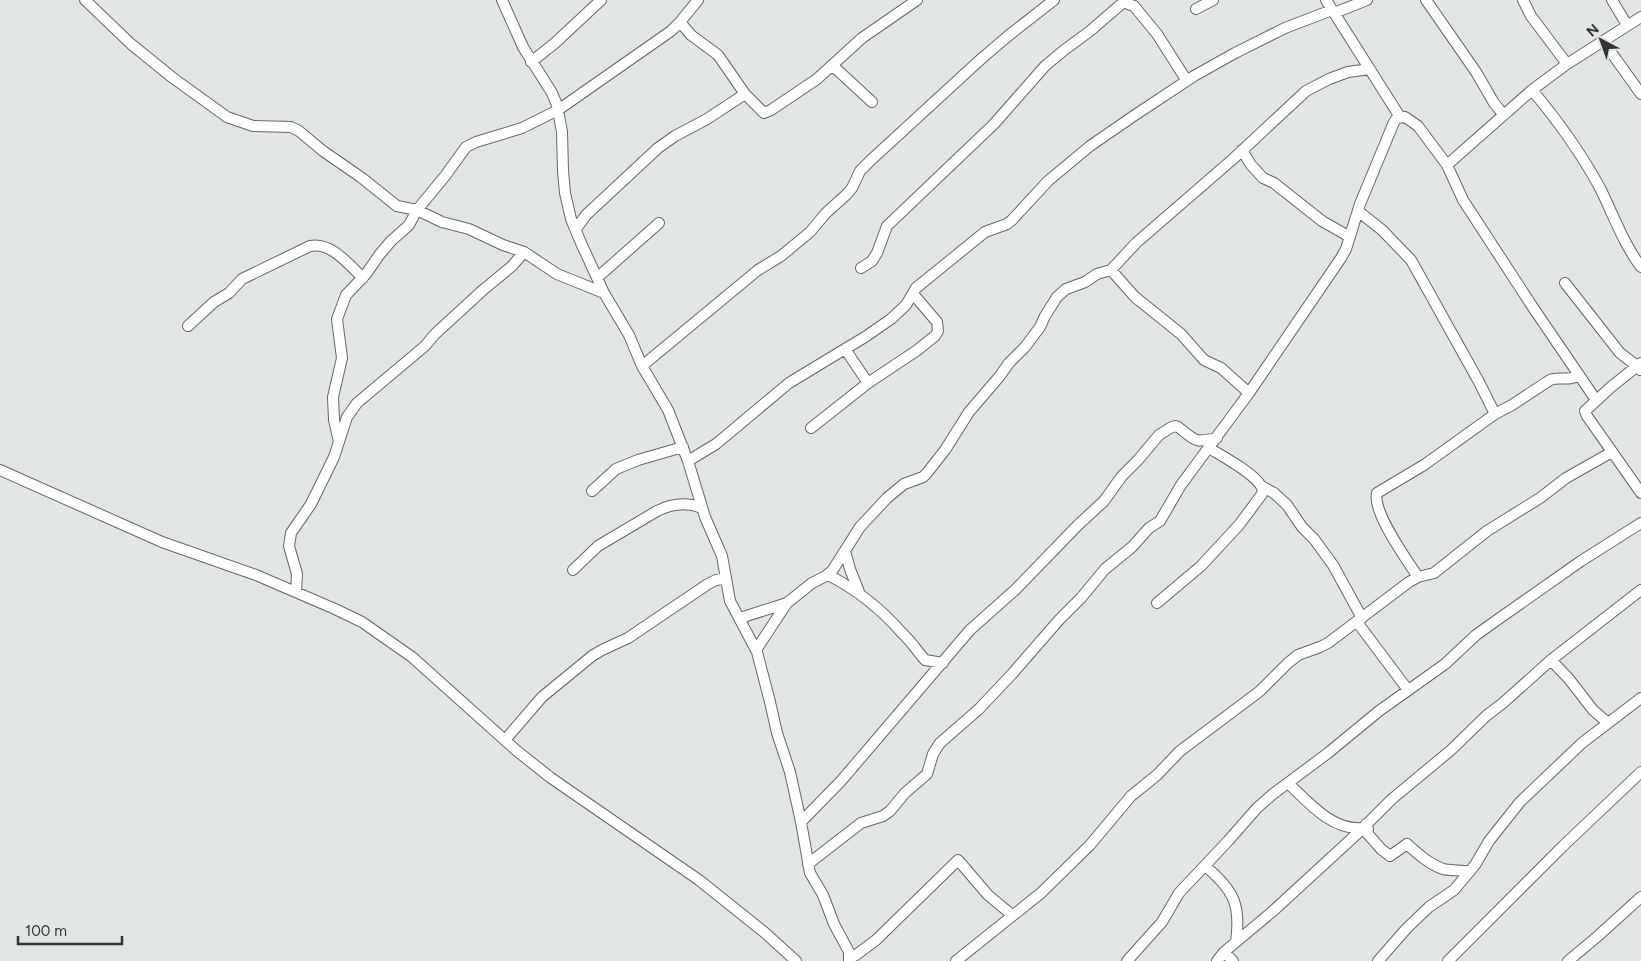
<svg xmlns="http://www.w3.org/2000/svg" width="1641" height="961" viewBox="0 0 1641 961" font-family="Figtree,sans-serif">
<style>
.lines{fill:none;stroke-linecap:round;stroke-linejoin:round}
.minor-casing{stroke:#636767;stroke-width:12}
.minor{stroke:#fff;stroke-width:10}
</style>
<rect width="100%" height="100%" fill="#e1e5e5"/>
<g class="lines">
<defs>
<path id="minor" d="M85 0 131 44 173 78 227 117 253 126 291 127 299 131 323 151 362 178 397 206 417 210 442 222 469 229 503 245 524 252 557 274 604 293
M502 0 523 47 552 93 557 105 562 132 563 171 565 193 571 219 581 243 604 293 629 335 642 366 668 410 688 461 705 517 722 556 730 601 757 652 770 702 777 733 790 772 801 822 810 873 823 895 834 924 849 952V961
M1326 0 1400 117
M1426 0 1476 72 1494 103 1503 114
M1523 0 1531 16 1567 64
M1612 0 1627 25
M1123 2 1134 6 1157 34 1187 81
M1196 9 1213 0
M1334 13 1367 0
M680 22 691 35 718 55 745 94 764 113 771 110 817 79 862 38 917 0
M1603 41 1641 94
M531 62 555 43 601 0
M832 65 872 102
M1532 90C1558 121 1581 153 1600 188 1613 214 1623 243 1641 267
M1242 150 1251 165 1263 178 1274 183 1322 221 1350 237
M1358 211 1382 230 1411 260 1479 382 1495 414 1424 465 1377 493C1372 512 1407 560 1418 577
M576 229 586 215 658 148 675 136 707 119 745 94
M861 268 872 261 877 253 887 226 994 124 1045 66 1063 51 1090 31 1126 0
M1111 270 1135 297 1181 334 1204 360 1221 368 1249 393
M598 277 659 223
M1565 283 1620 353 1637 366 1640 370
M188 326 214 302 229 293 242 279 310 246C332 242 349 265 363 278
M1641 363 1611 387 1585 411 1587 416 1641 493
M642 366 758 270 781 256 810 232 826 213 847 194 852 188 860 171 871 160 981 59 1008 36 1054 0
M868 383 845 349 865 337 891 319 906 305 916 288 985 232 1007 224 1012 220 1048 181 1090 146 1135 115 1194 76 1235 53 1285 28 1332 10
M1596 400 1534 309 1463 200 1447 165 1532 90 1567 64 1641 17
M1495 414 1512 405 1550 380C1560 376 1569 382 1578 375
M811 428 868 383 916 351 935 336 938 331 937 322 914 295
M339 442 334 420 333 397 342 358 337 319 346 295 366 274 380 254 391 241 409 225 417 210 445 176 466 147 476 142 522 128 558 110 671 31 680 22 698 0
M688 461 716 444 789 383 845 349
M0 470 162 542 256 575 335 609 362 622 412 657 517 751 551 778 699 880 764 932 796 961
M1261 486 1274 493 1287 505 1302 527 1314 539 1333 565 1362 618
M592 491 616 469 638 460 683 447
M845 551 850 569 859 592
M573 570 598 546 657 511C671 504 687 502 702 508
M828 575C856 589 881 609 902 633 911 641 917 651 925 660L943 663
M296 592 297 574 289 546 291 533 311 504 334 457 347 417 357 403 425 346 435 334 483 290 512 266 524 252
M1157 603 1201 566 1239 525 1262 494C1263 490 1263 489 1261 486 1254 473 1222 456 1209 448
M740 618 787 603
M1357 622 1408 690
M756 650 787 603 812 583 824 577 832 571 860 527 887 498 904 484 923 477 927 473 945 450 969 412 999 377 1009 363 1025 347 1040 327 1045 316 1057 297 1066 289 1085 282 1097 274 1111 270 1136 243 1233 159 1306 91 1329 79 1348 72 1370 69
M1551 660 1569 679 1593 710 1608 723
M505 740 542 697 592 656 602 650 628 638 708 584 716 580 726 578
M1288 783C1308 802 1332 831 1363 828
M801 822 841 781 970 630 1016 589 1078 525 1104 501 1122 476 1138 460 1159 435 1170 428 1175 426 1178 427C1197 441 1193 443 1217 438
M1366 824 1368 829 1367 833 1381 849 1390 856 1407 844C1418 854 1429 864 1443 869 1446 870 1465 871 1470 871
M808 864 861 823 883 816 890 811 905 793 927 774 933 754 940 743 979 709 1012 674 1059 620 1081 598 1105 569 1132 547 1149 528 1160 521 1181 485 1249 393 1341 258 1346 249 1360 204 1394 122 1397 118 1405 117 1418 126 1447 165
M1205 866C1234 890 1241 905 1236 942
M1224 952 1233 961
M850 958 856 955 876 940 958 860 988 895 1012 915
M956 961 1041 893 1090 845 1131 796 1157 775 1180 751 1260 691 1288 663 1298 655 1320 647 1328 643 1409 582 1418 577 1434 573 1487 531 1540 498 1566 478 1612 452
M1127 961 1162 922 1179 893 1228 841 1257 808 1273 794 1328 753 1379 711 1445 664 1476 635 1497 620 1581 561 1641 523
M1217 961 1224 952 1273 911 1359 832 1392 799 1451 750 1486 716 1503 703 1551 660 1641 590
M1378 961 1407 928 1429 907 1454 890 1470 871 1475 865 1489 841 1520 802 1582 743 1641 698
M1448 961 1563 846 1641 772
M1568 961 1598 936 1641 897"/>
</defs>
<use href="#minor" class="minor-casing"/>
<use href="#minor" class="minor"/>
</g>
<g transform="translate(1601 40) rotate(319)" stroke="#e1e5e5" stroke-width="4" paint-order="stroke">
<path d="M0-4L9 19L0 12L-9 19Z" fill="#323333"/>
<text y="-8" font-size="14" font-weight="bold" text-anchor="middle" fill="#323333">N</text>
</g>
<path d="M18 936v8h104v-8" fill="none" stroke="#323333" stroke-width="2.5"/>
<text x="25" y="936" font-size="15" fill="#323333" stroke="#e1e5e5" stroke-width="4" paint-order="stroke">100 m</text>
</svg>
